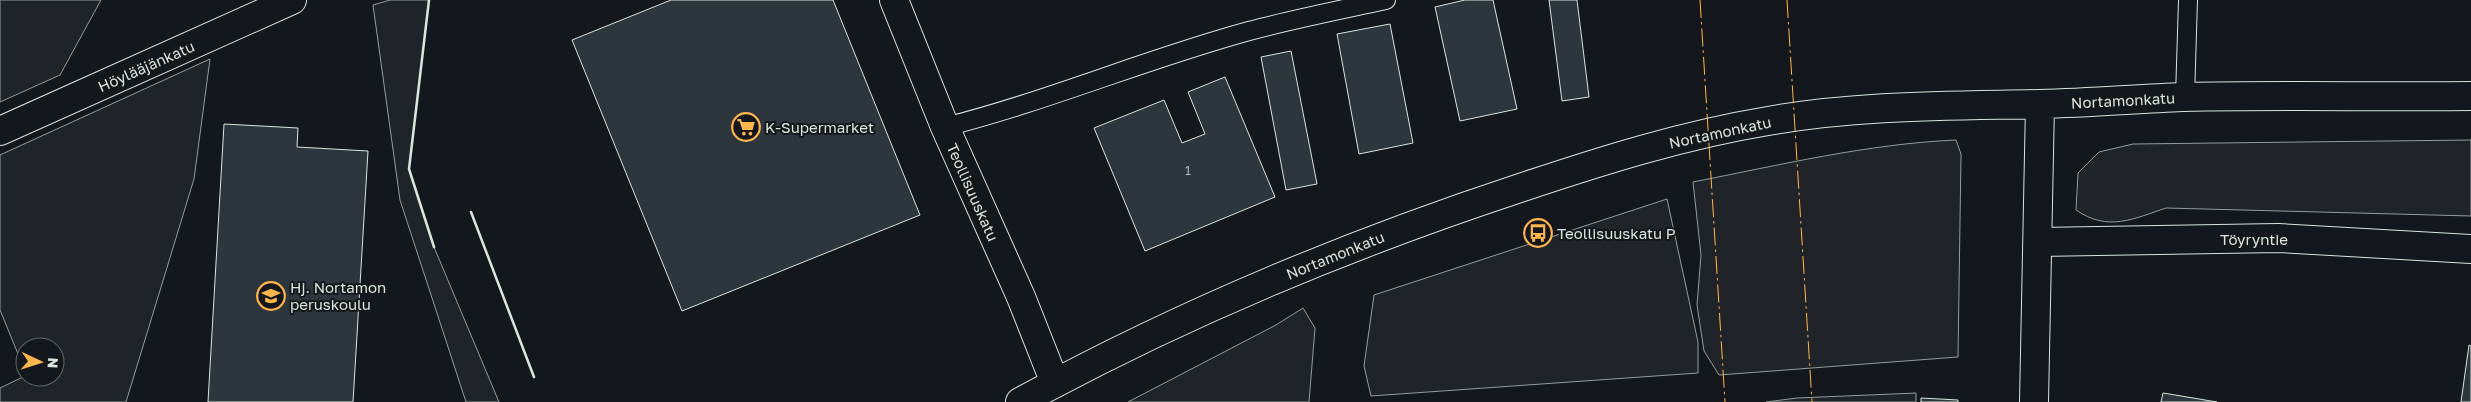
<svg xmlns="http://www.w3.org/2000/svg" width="2471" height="402" viewBox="0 0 2471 402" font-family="'Golos Text',sans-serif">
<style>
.green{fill:#202428;stroke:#939e99}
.building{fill:#2c363c;stroke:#d8e6dc}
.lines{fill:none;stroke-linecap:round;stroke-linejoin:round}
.lane-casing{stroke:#d8e6dc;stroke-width:20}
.street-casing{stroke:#d8e6dc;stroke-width:30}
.secondary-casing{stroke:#d8e6dc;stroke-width:30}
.lane{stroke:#14181c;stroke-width:18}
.street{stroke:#14181c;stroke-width:28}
.secondary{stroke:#14181c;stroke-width:28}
.wall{stroke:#d8e6dc;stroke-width:2.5}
.power{stroke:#ffb74d;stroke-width:1;stroke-dasharray:18 4 2.5 4;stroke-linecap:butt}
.labels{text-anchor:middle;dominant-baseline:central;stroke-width:4;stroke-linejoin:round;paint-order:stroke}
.number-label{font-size:12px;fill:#adbab4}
.street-label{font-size:15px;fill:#d8e6dc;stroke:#14181c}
.poi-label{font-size:15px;fill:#d8e6dc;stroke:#14181c;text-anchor:start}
</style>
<rect width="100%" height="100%" fill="#14181c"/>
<path class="green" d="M0 0H101L60 75 0 102Z
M390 0H429L409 169 434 247 499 402H466L400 200 373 5Z
M210 59 194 179 126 402H0V388L25 376 55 377V347H25V371L0 310V155Z
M1956 140 1961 154 1958 357 1719 375 1704 351 1697 305 1701 255 1693 182C1780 165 1867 144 1956 140Z
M2471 140V216L2166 208C2133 219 2108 232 2076 210L2078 173 2099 152 2133 144Z
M1667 199 1698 342V373L1371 396 1364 366 1374 295Z
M1303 308 1315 328 1309 402H1128L1276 325Z
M1916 393V402H1766L1797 398Z"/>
<path class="building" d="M671 0H833L920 215 682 311 572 40Z
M1465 0H1493L1517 109 1460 121 1435 7Z
M1549 0H1577L1589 97 1562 101Z
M1390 24 1413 143 1359 154 1337 34Z
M1291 51 1317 184 1286 190 1261 57Z
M1225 77 1275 197 1145 251 1094 128 1164 100 1182 143 1205 134 1188 92Z
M224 124 298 128 297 147 368 151 353 402H208Z
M2469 345 2471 346V402H2461Z
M2163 393 2217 402H2161Z
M1921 398 1958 400V402H1921Z"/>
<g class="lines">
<defs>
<path id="lane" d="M2185 97 2188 0
M945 127C1048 101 1146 59 1249 31 1294 19 1340 10 1386 0"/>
<path id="street" d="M894 0 945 127 1021 297 1055 383
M0 131 292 0
M2038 242 2278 238 2471 249"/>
<path id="secondary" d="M1020 402C1179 315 1347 245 1520 188 1601 161 1683 135 1768 121 1858 105 1949 106 2040 104 2088 103 2135 99 2183 97 2279 95 2375 97 2471 96
M2034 402 2040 104"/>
</defs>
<use href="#lane" class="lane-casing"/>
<use href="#street" class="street-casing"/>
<use href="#secondary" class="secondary-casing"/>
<use href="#lane" class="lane"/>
<use href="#street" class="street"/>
<use href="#secondary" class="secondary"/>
<path class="wall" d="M429 0 409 169 434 247
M471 212 534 377"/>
<path class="power" d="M1700 0 1725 402
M1787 0 1812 402"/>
</g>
<defs>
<symbol id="supermarket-ring" viewBox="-11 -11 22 22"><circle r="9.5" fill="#14181c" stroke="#ffb74d" stroke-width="1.5"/><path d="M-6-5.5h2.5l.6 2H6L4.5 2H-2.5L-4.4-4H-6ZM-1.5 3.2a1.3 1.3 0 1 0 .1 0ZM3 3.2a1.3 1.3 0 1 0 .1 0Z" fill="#ffb74d"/></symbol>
<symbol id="bus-ring" viewBox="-11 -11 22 22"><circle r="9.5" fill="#14181c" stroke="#ffb74d" stroke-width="1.5"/><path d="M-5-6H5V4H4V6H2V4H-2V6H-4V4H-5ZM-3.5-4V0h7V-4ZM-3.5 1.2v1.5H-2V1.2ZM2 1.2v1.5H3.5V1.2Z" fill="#ffb74d"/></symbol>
<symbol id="school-ring" viewBox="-11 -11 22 22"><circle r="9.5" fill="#14181c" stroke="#ffb74d" stroke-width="1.5"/><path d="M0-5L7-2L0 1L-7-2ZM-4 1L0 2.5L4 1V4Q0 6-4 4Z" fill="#ffb74d"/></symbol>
</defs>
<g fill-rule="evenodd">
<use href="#supermarket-ring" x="730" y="111" width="32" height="32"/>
<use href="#bus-ring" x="1522" y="217" width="32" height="32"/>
<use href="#school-ring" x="255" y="280" width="32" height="32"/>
</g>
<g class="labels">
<g class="number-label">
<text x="1188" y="170">1</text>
</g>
<g class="street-label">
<text transform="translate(146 66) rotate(-24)">Höylääjänkatu</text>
<text transform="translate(2123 100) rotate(-3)">Nortamonkatu</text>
<text transform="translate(1720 132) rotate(-12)">Nortamonkatu</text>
<text transform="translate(973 192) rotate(66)">Teollisuuskatu</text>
<text x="2254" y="239">Töyryntie</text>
<text transform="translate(1335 255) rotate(-22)">Nortamonkatu</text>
</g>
<g class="poi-label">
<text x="765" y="127">K-Supermarket</text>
<text x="1557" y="233">Teollisuuskatu P</text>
<text x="290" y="287">Hj. Nortamon<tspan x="290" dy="17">peruskoulu</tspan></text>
</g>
</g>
<g transform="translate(40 362) rotate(94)"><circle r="24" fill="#14181c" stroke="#626a69"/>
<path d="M0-4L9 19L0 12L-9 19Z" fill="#ffb74d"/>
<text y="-8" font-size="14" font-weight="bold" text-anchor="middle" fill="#d8e6dc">N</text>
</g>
</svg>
